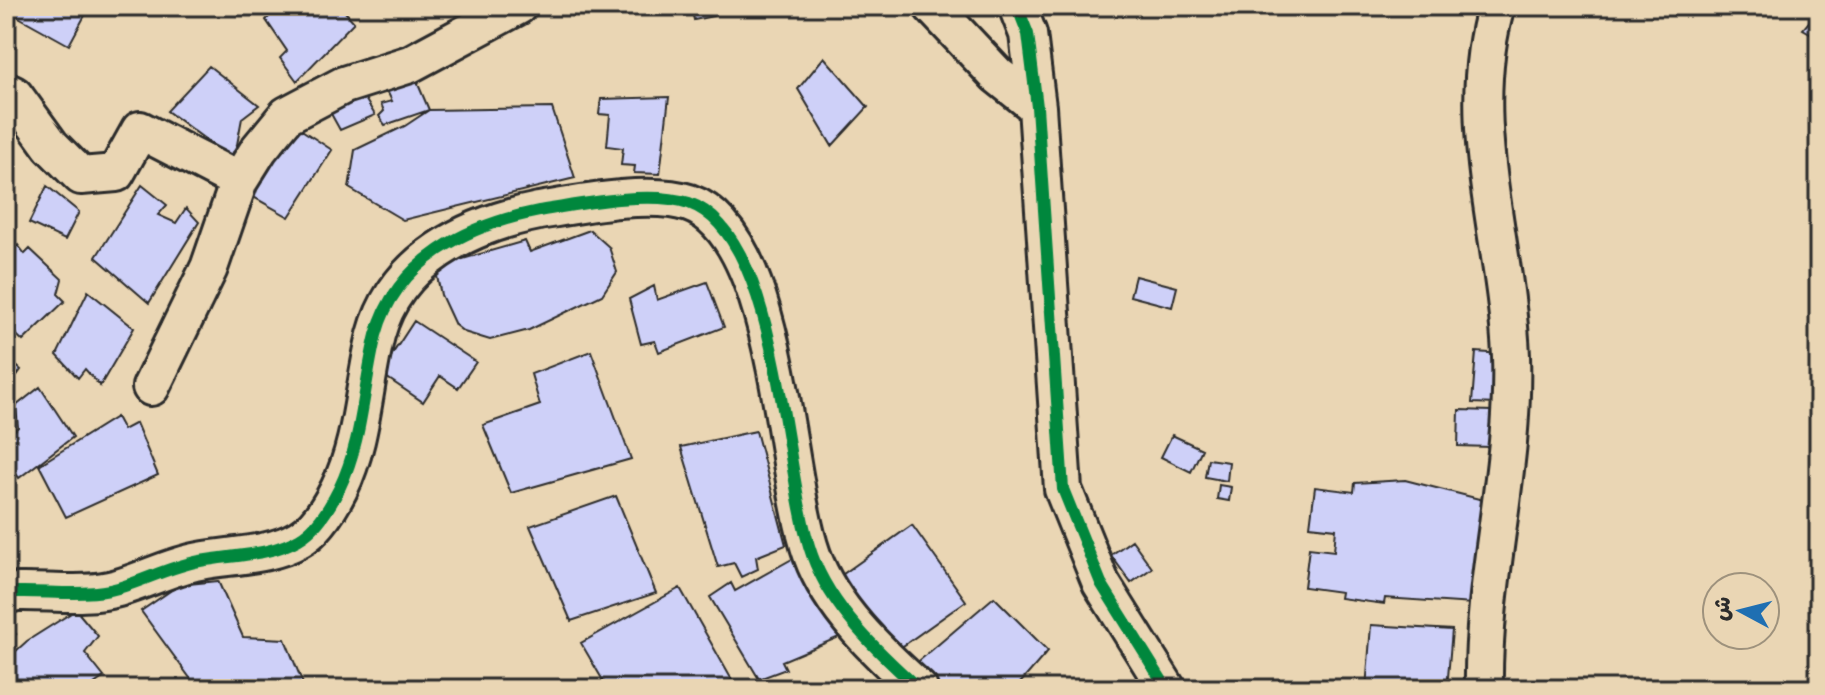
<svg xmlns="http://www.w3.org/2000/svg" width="1825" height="695" viewBox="0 0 1825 695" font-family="'Shantell Sans','Playpen Sans Arabic',sans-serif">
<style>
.building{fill:#ced0f8;stroke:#2b2b2b;stroke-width:2}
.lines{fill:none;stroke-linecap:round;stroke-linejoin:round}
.minor-casing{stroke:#2b2b2b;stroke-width:42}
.minor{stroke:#ead6b4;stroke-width:36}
.cycleway-casing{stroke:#ead6b4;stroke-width:17}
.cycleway{stroke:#00873e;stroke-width:12}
</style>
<rect width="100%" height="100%" fill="#ead6b4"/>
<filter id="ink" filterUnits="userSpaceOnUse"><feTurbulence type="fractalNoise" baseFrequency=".0125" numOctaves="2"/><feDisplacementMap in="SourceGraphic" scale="16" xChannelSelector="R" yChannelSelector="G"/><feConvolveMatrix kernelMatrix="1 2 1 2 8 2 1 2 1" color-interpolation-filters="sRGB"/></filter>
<g filter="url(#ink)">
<path class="building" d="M6 6H90L69 45 6 10Z
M279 6H340L354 22 297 81 280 58 287 51 266 20Z
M678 6H712L713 16 694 20 691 6 680 13Z
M1819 10V38L1803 29Z
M824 57 868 107 832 146 798 89Z
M209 66 259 105 242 118 236 150 228 156 167 111Z
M415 77 429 110 385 125 379 116 384 111 381 104 392 101 384 85Z
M359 89 375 115 340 130 325 103Z
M669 97 660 174 634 173 635 166 621 165 623 148 607 146 610 115 599 114 601 99Z
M552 108 575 178 403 220 349 188 355 150 405 126 429 110Z
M288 121 332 150 289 217 241 190Z
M142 185 167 205 158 215 176 223 186 208 199 222 149 303 96 257Z
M47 186 79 212 65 240 29 223Z
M590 230 609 247 617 272 602 295 529 330 490 340 464 332 455 325 441 295 435 267 525 241 530 252Z
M18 245 25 254 30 249 62 279 58 294 65 301 23 341 6 325V256Z
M1135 276 1177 287 1172 307 1130 296Z
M707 282 724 327 659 352 655 341 641 344 629 299 654 286 657 300Z
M88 291 134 328 100 386 85 369 78 378 57 355Z
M414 321 476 362 458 388 440 376 423 402 380 373Z
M591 351 631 459 511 493 483 425 540 405 531 374Z
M1476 352 1501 354 1497 404 1472 403Z
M6 357 21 370 6 391Z
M40 387 73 437 19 478 6 458V438L18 427 16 406Z
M1459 410 1492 411 1490 447 1458 446Z
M116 417 123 430 136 423 158 475 66 517 39 465Z
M756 431 786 545 756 557 758 569 741 577 734 563 718 567 681 447Z
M1172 435 1202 449 1191 472 1161 457Z
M1208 459 1229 462 1227 481 1205 477Z
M1405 480 1487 501 1473 604 1385 598 1384 604 1340 598 1341 592 1304 587 1309 548 1334 551 1336 529 1310 526 1315 487 1354 492 1355 483Z
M1219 485 1231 487 1229 501 1217 499Z
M616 496 656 593 571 621 530 526Z
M912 525 966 601 893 653 839 577Z
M1132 540 1152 568 1131 583 1111 555Z
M801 554 844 635 782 661 786 669 759 679 710 597 731 583 735 591Z
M218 581 243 637 285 639 305 689H198L141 611 179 585Z
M680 588 732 680 714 689H608L581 643Z
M994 597 1048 651 1015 689H938L913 666Z
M76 610 98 636 85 653 104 677 87 689H6V660L27 641Z
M6 625 16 634 6 646Z
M1371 625 1452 630 1447 689H1366Z"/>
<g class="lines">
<defs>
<path id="minor" d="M932 6 997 75 1037 107
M1017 6 1028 34 1037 107 1063 489 1101 583 1167 689
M6 91 14 95 51 146 81 176 116 173 140 130 239 181
M151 387 209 268 239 181 259 149 287 115 344 85 410 64 518 6
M6 595 17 592C49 591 87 597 118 588 146 580 171 566 200 561 232 555 270 556 299 539 317 529 330 507 339 489 363 440 363 387 376 335 396 260 468 225 539 211 580 204 650 190 689 203 781 235 782 472 812 555 831 608 878 652 919 689
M1484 689C1482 577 1515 468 1511 356 1506 239 1462 122 1496 6"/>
</defs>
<use href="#minor" class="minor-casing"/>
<use href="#minor" class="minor"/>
<defs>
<path id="cycleway" d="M1017 6 1028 34 1037 107 1063 489 1101 583 1167 689
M6 595 17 592C49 591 87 597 118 588 146 580 171 566 200 561 232 555 270 556 299 539 317 529 330 507 339 489 363 440 363 387 376 335 396 260 468 225 539 211 580 204 650 190 689 203 781 235 782 472 812 555 831 608 878 652 919 689"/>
</defs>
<use href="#cycleway" class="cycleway-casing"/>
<use href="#cycleway" class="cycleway"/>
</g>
</g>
<rect width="1825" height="695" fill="none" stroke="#ead6b4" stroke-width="32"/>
<rect x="16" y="16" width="1793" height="663" fill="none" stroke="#2b2b2b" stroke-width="3" filter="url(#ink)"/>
<g transform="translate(1741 611) rotate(277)"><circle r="38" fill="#ead6b4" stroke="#9e927d" stroke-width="2"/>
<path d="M0-6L14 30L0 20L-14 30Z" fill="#1f6fb2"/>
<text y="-12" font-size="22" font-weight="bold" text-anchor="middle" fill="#2b2b2b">ش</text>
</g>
</svg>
